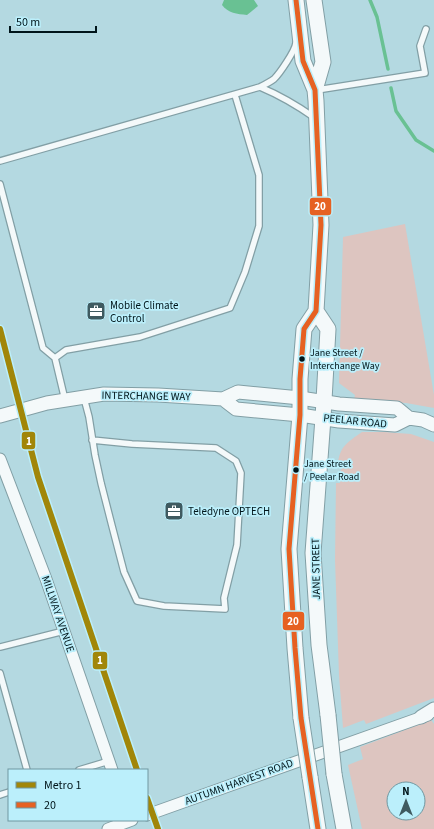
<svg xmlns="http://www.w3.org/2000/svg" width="434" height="829" viewBox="0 0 434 829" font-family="'Source Sans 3',sans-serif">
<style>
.green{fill:#ddc5c0;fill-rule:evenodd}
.water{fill:#69c193}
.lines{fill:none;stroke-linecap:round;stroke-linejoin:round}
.stream{stroke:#69c193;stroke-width:3.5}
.service-casing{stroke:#829fa5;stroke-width:8}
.minor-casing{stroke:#829fa5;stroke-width:13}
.tertiary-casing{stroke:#829fa5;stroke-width:15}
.secondary-casing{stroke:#829fa5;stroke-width:17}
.service{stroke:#f4f9fa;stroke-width:5.5}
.minor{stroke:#f4f9fa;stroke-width:11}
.tertiary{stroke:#f4f9fa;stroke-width:13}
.secondary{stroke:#f4f9fa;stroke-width:15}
.secondary-bridge-casing{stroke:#829fa5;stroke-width:17;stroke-linecap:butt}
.secondary-bridge{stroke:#f4f9fa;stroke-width:15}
.bus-1-casing{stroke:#bbeffb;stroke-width:8}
.bus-1{stroke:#e66122;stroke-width:5}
.metro-1-casing{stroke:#bbeffb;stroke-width:9}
.metro-1{stroke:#a18609;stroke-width:6}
.bus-dot{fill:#00151a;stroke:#bbeffb;stroke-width:1.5}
.labels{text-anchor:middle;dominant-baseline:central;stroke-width:3.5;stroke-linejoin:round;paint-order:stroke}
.bus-label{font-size:10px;fill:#00151a;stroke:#bbeffb;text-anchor:start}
.poi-label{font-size:11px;fill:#00151a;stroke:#bbeffb;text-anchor:start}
.street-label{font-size:11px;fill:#00151a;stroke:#bbeffb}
.line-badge{stroke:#bbeffb;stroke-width:1.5}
.badge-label{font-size:11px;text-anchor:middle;font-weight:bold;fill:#fff}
</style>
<rect width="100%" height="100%" fill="#b4d9e1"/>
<path class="green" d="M405 224 434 395V408L406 403 354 399 355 395 339 383 343 237Z
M362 432H384L411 434 434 442V698L366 724 364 720 343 728 339 675 335 560 336 483H340L341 465 338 463C340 446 348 442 362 432Z
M431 720 434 724V829H362L348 765 363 759 360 747ZM394 789H418V813H394Z"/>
<path class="water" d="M224 0H254L258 6 247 15C237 14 228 13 222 5Z"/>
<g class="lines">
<path class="stream" d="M370 0 377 17 388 69
M391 88 396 111 416 140 434 151"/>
<defs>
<path id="service" d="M260 87C279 95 298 106 315 118
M317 90 425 73 420 46 426 29
M0 161 260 87C264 85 270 82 274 79 280 73 295 51 296 43
M0 184 43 348 55 358 65 400
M55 358 66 350 140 337 230 308 245 272 259 226V175L235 95
M84 398 89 417 95 455 101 483 112 526 124 572 137 601 164 606 225 609 224 598 237 545 241 473 236 461 216 448 132 444 92 440
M0 647 64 631
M0 673 27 770
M79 770 109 761
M0 795 9 792"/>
<path id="minor" d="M0 459 46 579 112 770
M147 815 428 715
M108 829 132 820"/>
<path id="tertiary" d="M223 399 236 409 300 415 339 421 395 425 409 418 423 420 434 425
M0 416 47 403 104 394 158 395 223 399 238 392 300 398 339 404 397 408 409 418
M421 717 434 709"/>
<path id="secondary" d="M296 0 303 61 315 90 316 101 321 225 316 311 304 329 300 379V415L289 549 295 648 301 718
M314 0 323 62 315 90
M316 311 328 329 323 418 313 553 319 645 328 715
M334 774 344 829
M310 777 318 829"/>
</defs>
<use href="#service" class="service-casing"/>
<use href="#minor" class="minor-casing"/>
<use href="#tertiary" class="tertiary-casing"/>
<use href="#secondary" class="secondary-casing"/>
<use href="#service" class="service"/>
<use href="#minor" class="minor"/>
<use href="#tertiary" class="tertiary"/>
<use href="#secondary" class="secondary"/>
<defs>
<path id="secondary-bridge" d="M328 715 334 774
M301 718 310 777"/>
</defs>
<use href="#secondary-bridge" class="secondary-bridge-casing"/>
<use href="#secondary-bridge" class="secondary-bridge"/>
<defs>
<path id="bus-1" d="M296 0 303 61 315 90 321 225 316 311 304 329 300 379V415L289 549 295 648 301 718 318 829"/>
</defs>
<use href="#bus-1" class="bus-1-casing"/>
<use href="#bus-1" class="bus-1"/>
<defs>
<path id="metro-1" d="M0 329 38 477 137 770
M147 798 158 829"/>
</defs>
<use href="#metro-1" class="metro-1-casing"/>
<use href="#metro-1" class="metro-1"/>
</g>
<defs>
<symbol id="office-square" viewBox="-11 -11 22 22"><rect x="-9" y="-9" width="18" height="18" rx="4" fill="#3f5a60" stroke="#bbeffb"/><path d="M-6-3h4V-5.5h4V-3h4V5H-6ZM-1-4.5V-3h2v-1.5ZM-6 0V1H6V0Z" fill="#fff"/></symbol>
</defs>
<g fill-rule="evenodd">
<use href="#office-square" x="85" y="300" width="22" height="22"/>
<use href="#office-square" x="163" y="500" width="22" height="22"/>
</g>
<g class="bus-dot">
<circle cx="302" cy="359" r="3.5"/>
<circle cx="296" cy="470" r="3.5"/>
</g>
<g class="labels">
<g class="bus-label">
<text x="310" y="353">Jane Street /<tspan x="310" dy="13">Interchange Way</tspan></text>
<text x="304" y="464">Jane Street<tspan x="304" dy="13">/ Peelar Road</tspan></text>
</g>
<g class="poi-label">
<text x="110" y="305">Mobile Climate<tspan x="110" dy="13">Control</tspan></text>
<text x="188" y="511">Teledyne OPTECH</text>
</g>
<g class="street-label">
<text transform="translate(146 396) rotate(1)">INTERCHANGE WAY</text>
<text transform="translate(355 421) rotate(6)">PEELAR ROAD</text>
<text transform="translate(316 569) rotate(-91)">JANE STREET</text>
<text transform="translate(58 614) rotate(71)">MILLWAY AVENUE</text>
<text transform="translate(239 782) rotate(-20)">AUTUMN HARVEST ROAD</text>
</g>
</g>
<g class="line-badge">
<rect x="309" y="197" width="23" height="19" rx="4" fill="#e66122"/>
<rect x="21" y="431" width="15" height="19" rx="4" fill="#a18609"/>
<rect x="282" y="611" width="23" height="20" rx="4" fill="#e66122"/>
<rect x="92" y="651" width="16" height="19" rx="4" fill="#a18609"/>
</g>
<g class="badge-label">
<text x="320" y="210">20</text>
<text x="29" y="445">1</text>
<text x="293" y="625">20</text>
<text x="100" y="664">1</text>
</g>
<rect x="8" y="769" width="140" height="52" fill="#bbeffb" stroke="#7098a1"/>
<rect x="16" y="782" width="20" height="6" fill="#a18609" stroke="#7098a1"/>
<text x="44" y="789" font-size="12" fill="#00151a">Metro 1</text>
<rect x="16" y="802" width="20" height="6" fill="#e66122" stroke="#7098a1"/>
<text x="44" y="809" font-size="12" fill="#00151a">20</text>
<g transform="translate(406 801)"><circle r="19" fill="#bbeffb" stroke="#7098a1"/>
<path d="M0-3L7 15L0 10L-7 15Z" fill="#3f5a60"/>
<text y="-6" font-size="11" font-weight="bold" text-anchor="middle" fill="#00151a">N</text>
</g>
<path d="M10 26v6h86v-6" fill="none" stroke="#00151a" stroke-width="2"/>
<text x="16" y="26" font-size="12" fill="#00151a" stroke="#bbeffb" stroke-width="3" paint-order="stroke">50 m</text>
</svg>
